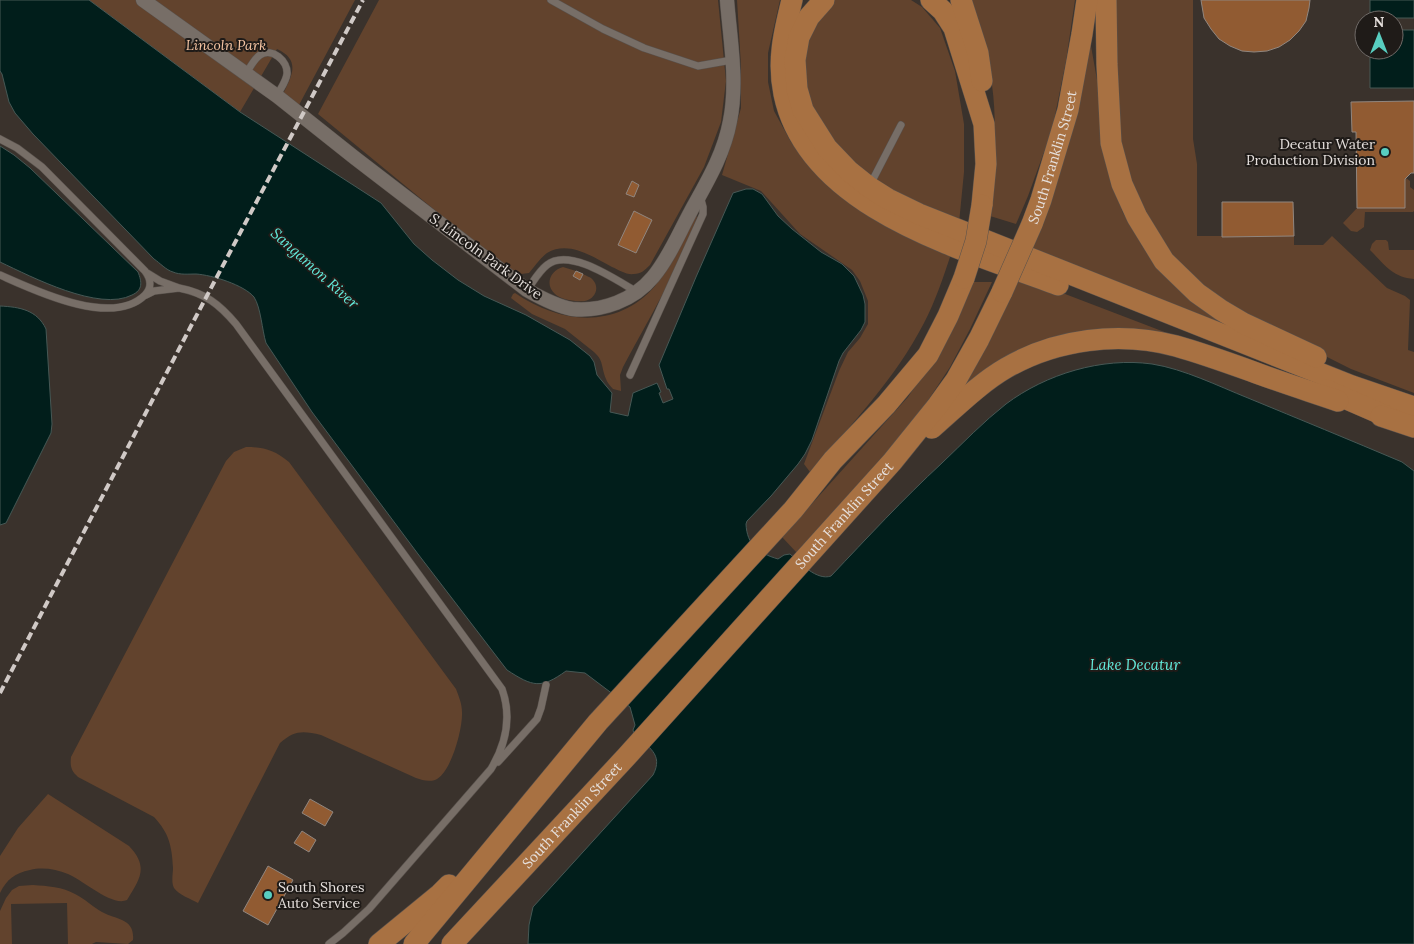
<svg xmlns="http://www.w3.org/2000/svg" width="1414" height="944" viewBox="0 0 1414 944" font-family="Lora,serif">
<style>
.green{fill:#62432d}
.water{fill:#011e1b;stroke:#465855}
.building{fill:#915b32;stroke:#90867f}
.lines{fill:none;stroke-linecap:round;stroke-linejoin:round}
.service-casing{stroke:#58514c;stroke-width:8}
.minor-casing{stroke:#58514c;stroke-width:15}
.primary-casing{stroke:#58514c;stroke-width:22}
.service{stroke:#776e67;stroke-width:7}
.minor{stroke:#776e67;stroke-width:14}
.primary{stroke:#a87142;stroke-width:21}
.rail{stroke:#d0c9c6;stroke-width:4;stroke-dasharray:8 4;stroke-linecap:butt}
.primary-bridge-casing{stroke:#58514c;stroke-width:22;stroke-linecap:butt}
.primary-bridge{stroke:#a87142;stroke-width:21}
.poi-dot{fill:#58cec0;stroke:#1f1b18;stroke-width:2}
.labels{text-anchor:middle;dominant-baseline:central;stroke-width:4;stroke-linejoin:round;paint-order:stroke}
.park-label{font-size:14px;font-style:italic;fill:#f6c5a3;stroke:#1f1b18}
.poi-label{font-size:14px;fill:#e6e0dd;stroke:#1f1b18;text-anchor:end}
.street-label{font-size:14px;fill:#e6e0dd;stroke:#1f1b18}
.water-label{font-size:15px;font-style:italic;fill:#63eadb;stroke:#1f1b18}
</style>
<rect width="100%" height="100%" fill="#3a322c"/>
<path class="green" d="M89 0H355L299 105 283 94C292 76 301 60 277 49L240 112Z
M379 0H718L726 81 721 122 704 167 650 265C645 270 641 274 634 274 626 275 619 270 612 267 593 257 569 240 547 253 540 258 535 266 529 273L521 274 510 272 318 114Z
M737 0H780L768 53V82L774 111 791 142 815 171 952 251C944 275 936 300 924 323 895 379 852 424 810 472L804 464 839 371 848 352 860 338 868 324V301L860 281 852 270 800 234 761 191 722 175 741 108V66Z
M832 0H911L922 7 940 28 955 71 964 124V172L959 223 892 194 824 136 803 98 799 58 810 26Z
M967 0H1075L1066 61 1052 130 1028 196 1016 224 990 216C993 172 998 128 992 85 988 55 977 28 967 0Z
M1112 0H1193V139L1197 164V236H1294V245H1323L1332 236 1387 288 1405 296 1410 300 1408 350 1414 352V393L1351 369 1234 310 1168 255 1121 161Z
M1088 29 1097 80 1101 136 1109 175 1123 213 1146 252 1167 278 1245 332 1028 252Z
M1406 178 1410 181V187L1414 190V211L1413 212H1365L1364 227 1357 232 1351 231 1343 223 1357 208Z
M695 215 697 217C679 270 649 318 623 367L620 375 621 391 613 389C610 386 607 382 606 379 601 367 604 361 594 352L565 329 532 314 511 298 513 294 515 293C560 324 617 330 655 286Z
M1376 240H1386L1388 242 1389 250H1414V279C1392 277 1385 265 1370 250L1372 244Z
M563 267 576 271 573 276 580 280 583 274C586 276 591 277 593 280 600 288 595 299 585 301 577 302 561 300 555 294 544 284 551 270 563 267Z
M1018 276 1188 341 1070 333 1036 343 1006 357 955 396Z
M973 282H992L970 329 950 367 931 396 908 429 797 553 782 537 908 397 933 359Z
M246 447C265 447 274 450 289 462L456 689C459 697 462 704 462 712 463 728 451 774 435 780 428 782 422 780 416 778L321 735C303 731 295 730 280 743L198 903C191 899 179 895 174 888 171 882 173 874 173 868 172 846 169 833 154 817L78 777C71 771 70 766 71 757L226 461 234 452Z
M48 794 129 846C149 867 140 879 127 900 112 907 83 880 68 874 56 869 42 867 30 870 15 873 7 879 0 893V856L18 828Z
M33 885C47 886 63 887 75 894 85 899 93 907 102 912 116 920 135 918 133 940L128 944 96 942 92 944H68L67 903 11 904 12 944H0V911L6 898 12 890 19 886Z"/>
<path class="water" d="M0 0H89L240 112 381 203 414 244 432 260 458 280 484 296 526 315 570 340 590 356 594 362 597 375 612 393 610 412 628 416 633 393 657 383 661 392 659 393 663 403 673 399 669 389H667L659 365 696 277 733 193 746 189H753L762 194 778 216 792 229 821 252 842 264 854 276 863 295 865 304V322L861 330 843 353 839 361 812 440 805 454 798 464 771 496 747 521 746 524C747 545 758 553 778 559L784 555 790 554C800 563 817 581 831 576 867 538 903 499 942 463 963 443 983 422 1006 404 1046 374 1102 357 1152 364 1184 369 1218 386 1248 398 1299 419 1350 440 1402 462L1414 471V944H528L529 925 533 907 653 775C664 754 648 747 634 734L633 730 635 725 630 707 585 673 566 671C541 689 533 687 507 670L418 554 312 412 266 343C262 330 261 308 254 297 244 285 212 275 196 274 188 274 180 275 173 272 166 270 160 263 154 259L33 134 15 113 9 102 2 74 0 71Z
M1370 0H1414V18H1370Z
M1394 30H1414V88H1370V50H1394Z
M0 146 14 155 30 168 138 272C142 282 143 290 132 295 99 312 32 277 0 262Z
M0 306C20 307 37 310 46 329L52 424 51 433 6 523 0 525Z"/>
<path class="building" d="M1201 0H1310L1309 8 1306 21 1299 31 1290 40 1279 47 1267 51 1254 52 1242 51 1230 46 1219 39 1211 29 1204 18Z
M1414 101V173H1411L1405 179V208H1357L1356 132H1352L1351 102Z
M632 181 639 185 634 197 626 194Z
M1222 202H1293L1294 236 1222 237Z
M634 211 652 220 636 253 618 245Z
M576 271 583 274 580 280 573 276Z
M310 799 333 812 325 826 302 813Z
M302 831 316 840 309 852 294 843Z
M268 866 293 880 268 925 243 911Z"/>
<g class="lines">
<defs>
<path id="service" d="M551 0 603 29 644 48 698 66 732 60
M246 74C250 67 254 59 260 55 272 47 288 61 287 74 286 82 280 89 277 96
M0 139 17 148 42 167 145 271C151 279 152 288 145 295 112 328 34 290 0 275
M870 185 901 125
M179 288C205 293 219 304 236 324L502 689C512 717 506 744 491 769L369 909 343 933 329 944
M527 290C533 282 539 271 547 265 569 247 616 280 637 292
M146 295 154 291 179 288 160 281 147 273
M630 375 703 214V207L700 196
M498 762 537 719 541 708 546 685"/>
<path id="minor" d="M143 0 277 96 355 158 527 290C541 298 556 306 572 309 602 312 634 300 653 277 669 258 679 233 691 211 707 182 724 154 730 121 738 82 730 39 727 0"/>
<g id="primary">
<path d="M792 0C784 32 777 61 784 94 808 209 963 249 1058 285"/>
<path d="M824 0 809 17 799 37 795 60 797 89 803 110 827 148 849 171 869 187 888 199 919 214 1352 386 1414 407"/>
<path d="M931 0 943 11 954 28 984 124 986 164 982 205"/>
<path d="M961 0 978 53 982 81"/>
<path d="M1106 0 1107 64 1111 143 1122 184 1137 217 1164 261 1197 293 1221 310 1243 323 1316 357"/>
<path id="s1" d="M1032 224 1041 200 1068 110 1082 34 1087 0"/>
<path d="M1326 390 1395 420"/>
<path d="M1381 416 1414 427"/>
<path d="M932 428C955 408 980 383 1006 368 1056 339 1119 331 1176 346 1201 353 1226 362 1251 371 1280 382 1309 391 1338 401"/>
<path d="M379 944 440 894 449 885"/>
<path d="M414 944 598 722 793 510 833 460 886 405 928 355 948 316 964 278"/>
<path id="s2" d="M452 944 627 756 892 462 938 405 956 380 979 339 1002 292"/>
</g>
</defs>
<use href="#service" class="service-casing"/>
<use href="#minor" class="minor-casing"/>
<use href="#primary" class="primary-casing"/>
<use href="#service" class="service"/>
<use href="#minor" class="minor"/>
<use href="#primary" class="primary"/>
<path class="rail" d="M0 693 191 326 363 0"/>
<defs>
<path id="primary-bridge" d="M964 278 976 241 982 205
M1002 292 1032 224"/>
</defs>
<use href="#primary-bridge" class="primary-bridge-casing"/>
<use href="#primary-bridge" class="primary-bridge"/>
</g>
<g class="poi-dot">
<circle cx="1385" cy="152" r="5"/>
<circle cx="268" cy="895" r="5"/>
</g>
<g class="labels">
<g class="park-label">
<text x="226" y="45">Lincoln Park</text>
</g>
<g class="poi-label">
<text x="1375" y="144">Decatur Water<tspan x="1375" dy="16">Production Division</tspan></text>
<text x="278" y="887" text-anchor="start">South Shores<tspan x="278" dy="16">Auto Service</tspan></text>
</g>
<g class="street-label">
<text stroke="none"><textPath href="#s1" startOffset="70">South Franklin Street</textPath></text>
<text transform="translate(486 256) rotate(36)">S. Lincoln Park Drive</text>
<text stroke="none"><textPath href="#s2" startOffset="581">South Franklin Street</textPath></text>
<text stroke="none"><textPath href="#s2" startOffset="176">South Franklin Street</textPath></text>
</g>
<g class="water-label">
<text transform="translate(315 268) rotate(42)">Sangamon River</text>
<text x="1135" y="664">Lake Decatur</text>
</g>
</g>
<g transform="translate(1379 35)"><circle r="24" fill="#1f1b18" stroke="#6f6a67"/>
<path d="M0-4L9 19L0 12L-9 19Z" fill="#58cec0"/>
<text y="-8" font-size="14" font-weight="bold" text-anchor="middle" fill="#e6e0dd">N</text>
</g>
</svg>
